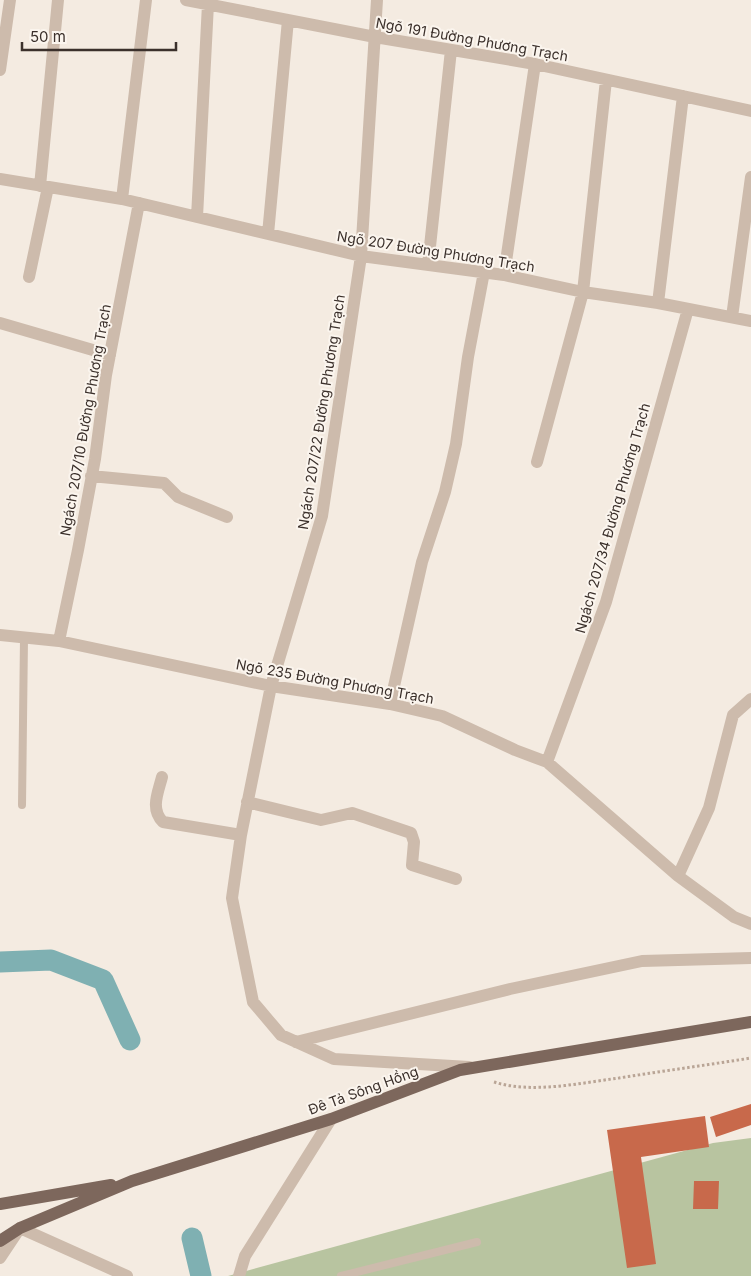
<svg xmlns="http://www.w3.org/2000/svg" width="751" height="1276" viewBox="0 0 751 1276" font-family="Inter,sans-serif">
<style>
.green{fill:#b8c4a0}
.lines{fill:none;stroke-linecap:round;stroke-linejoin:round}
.canal{stroke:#7fb0b2;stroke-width:21}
.building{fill:#c8694b}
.path{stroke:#b9a596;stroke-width:3;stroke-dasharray:2.5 2.5;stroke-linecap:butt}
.service{stroke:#cdbbac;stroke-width:8}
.minor{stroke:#cdbbac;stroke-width:12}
.primary{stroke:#7d675c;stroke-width:12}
.labels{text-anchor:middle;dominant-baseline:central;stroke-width:4;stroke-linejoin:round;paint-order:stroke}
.street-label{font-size:14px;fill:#3b302b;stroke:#fbf5ee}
</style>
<rect width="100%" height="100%" fill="#f4ebe1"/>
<path class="green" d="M751 1138V1276H228L713 1143Z"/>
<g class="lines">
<path class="canal" d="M0 962 51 960 103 980 130 1040
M192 1238 201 1276"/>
</g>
<path class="building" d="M751 1104V1125L716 1137 710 1117Z
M705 1116 709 1147 641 1157 656 1264 627 1268 607 1130Z
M694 1181H719L718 1209H693Z"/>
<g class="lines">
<path class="path" d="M494 1082C532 1094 580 1083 619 1078 663 1071 707 1065 751 1058"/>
<path class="service" d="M22 805 24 638
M341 1276 477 1242"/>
<path class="minor" d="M186 0 375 37 535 64 751 111
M377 0 361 256 322 516 271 686 241 835 232 898 253 1002 281 1035 334 1059 469 1067
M0 70 10 0
M0 179 122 199 361 256 504 275 583 292 658 303 751 321
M40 186 58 0
M122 199 146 0
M197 217 208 4
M268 234 288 20
M428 265 451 50
M504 275 535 64
M29 277 48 187
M658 303 683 96
M732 317 751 177
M0 323 110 355
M537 462 583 292 606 80
M91 476 164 483 178 497 227 517
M0 635 59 641 271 686 390 704 442 716 515 750 547 762 678 876 734 917 751 924
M59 641 78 550 95 459 106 375 139 203
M390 704 422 562 445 492 456 444 468 357 484 272
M547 762 606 602 688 309
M162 777C158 793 150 809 163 822L241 835
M247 802 321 820 352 813 411 833 414 842 412 865 456 879
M678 876 709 808 733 715 751 699
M296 1042 510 989 642 961 751 958
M0 1258 20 1228 127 1276
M239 1276 245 1256 331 1119"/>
<path class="primary" d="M0 1204 111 1185
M0 1241 20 1228 132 1181 331 1119 460 1070 751 1022"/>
</g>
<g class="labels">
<g class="street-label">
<text transform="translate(472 39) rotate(10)">Ngõ 191 Đường Phương Trạch</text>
<text transform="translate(436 251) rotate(9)">Ngõ 207 Đường Phương Trạch</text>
<text transform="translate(321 412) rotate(-81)">Ngách 207/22 Đường Phương Trạch</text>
<text transform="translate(85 420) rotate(-80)">Ngách 207/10 Đường Phương Trạch</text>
<text transform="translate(612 518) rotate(-74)">Ngách 207/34 Đường Phương Trạch</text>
<text transform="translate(335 681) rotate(10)">Ngõ 235 Đường Phương Trạch</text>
<text transform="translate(363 1090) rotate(-20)">Đê Tả Sông Hồng</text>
</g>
</g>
<path d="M22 42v8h154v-8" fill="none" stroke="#3b302b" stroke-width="2.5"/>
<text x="30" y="42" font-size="15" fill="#3b302b" stroke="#fbf5ee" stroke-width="4" paint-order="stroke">50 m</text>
</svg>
